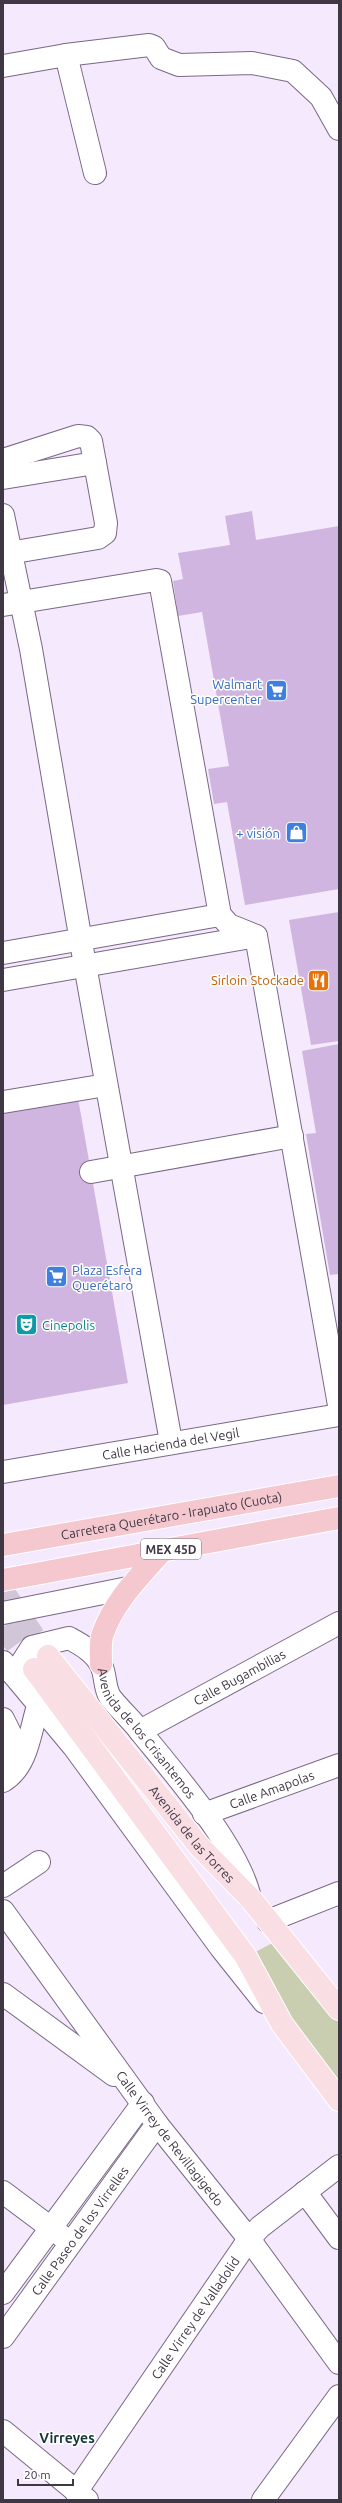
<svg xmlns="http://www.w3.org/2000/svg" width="342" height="2503" viewBox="0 0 342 2503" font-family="Ubuntu,sans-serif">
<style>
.green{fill:#caceb0}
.building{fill:#d0b5e0}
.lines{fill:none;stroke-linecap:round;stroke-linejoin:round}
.major-tunnel{stroke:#d1c5d8;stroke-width:22;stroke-dasharray:22 11;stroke-linecap:butt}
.minor-casing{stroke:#7a6885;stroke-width:24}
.major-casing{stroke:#fff;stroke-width:24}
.highway-casing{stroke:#fff;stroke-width:24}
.minor{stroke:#fff;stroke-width:22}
.major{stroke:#f9dee3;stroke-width:22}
.highway{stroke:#f5c8d0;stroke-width:22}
.labels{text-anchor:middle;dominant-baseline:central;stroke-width:3;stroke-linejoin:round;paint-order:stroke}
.shield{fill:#fff;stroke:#79737c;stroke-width:1}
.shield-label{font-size:12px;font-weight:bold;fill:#3f3744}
.shop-label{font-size:13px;fill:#366cbe;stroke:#fff;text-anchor:end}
.food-label{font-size:13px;fill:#c56008;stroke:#fff;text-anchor:end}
.culture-label{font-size:13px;fill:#0d838f;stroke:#fff;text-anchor:start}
.street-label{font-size:13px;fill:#3f3744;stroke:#fff}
.neighbourhood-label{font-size:14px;font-weight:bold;fill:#153739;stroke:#fff}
</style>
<rect width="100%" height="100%" fill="#f5e9fd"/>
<path class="green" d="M282 1938 339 2009V2100L246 1957Z"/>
<path class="building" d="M252 511 256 540 339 526V889L245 905 227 802 214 804 208 769 229 766 202 612 178 616 173 581 183 579 178 553 230 545 225 516Z
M339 912V1041L311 1045 289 920Z
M339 1044V1274L330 1275 306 1134 316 1133 302 1051Z
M78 1098 128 1383 3 1405V1110Z"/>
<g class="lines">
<path class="major-tunnel" d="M3 1591 48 1656
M3 1627 34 1669"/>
<defs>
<g id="minor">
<path d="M66 55 95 173"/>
<path d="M3 66 66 55 149 45 154 47 161 58 179 65 252 63 293 71 321 97 339 129"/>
<path d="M3 460 78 436 87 437 91 441 106 523 105 533 98 538 3 554"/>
<path d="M3 478 95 463"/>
<path d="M3 515 31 649 85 965 171 1442"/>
<path d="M3 605 156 580 160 581 220 915"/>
<path d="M3 953 220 915 229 925 256 936 339 1405"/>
<path d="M3 980 256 936"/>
<path d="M3 1102 106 1085"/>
<path d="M91 1172 292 1136"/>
<path id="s1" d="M3 1472 339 1415"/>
<path d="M3 1613 128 1588"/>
<path d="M3 1662 74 1747 221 1948 264 2002"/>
<path id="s2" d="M14 1675 32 1647 69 1638C80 1644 95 1652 101 1665 106 1675 104 1687 110 1697 119 1709 131 1719 140 1731 174 1773 239 1847 250 1898"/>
<path d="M3 1719 11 1735 12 1743 3 1756"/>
<path id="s3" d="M140 1731 339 1623"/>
<path d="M3 1781C28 1766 30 1731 38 1706"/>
<path id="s4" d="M204 1814 339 1765"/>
<path d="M3 1886 39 1862"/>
<path id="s5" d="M3 1911 157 2124 249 2239 339 2363"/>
<path d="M268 1921 339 1893"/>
<path d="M3 1994 114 2075"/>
<path d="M3 2192 63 2237"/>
<path d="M305 2192 339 2238"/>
<path d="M3 2293 143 2103"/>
<path id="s6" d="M3 2337 157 2124"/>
<path d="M3 2431 87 2500"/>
<path id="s7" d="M76 2492 249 2239 260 2227 339 2166"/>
<path d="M263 2500 339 2396"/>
</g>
<g id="major">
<path id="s8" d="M48 1656 199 1846 250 1898 339 2009"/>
<path d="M34 1669 246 1957 282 2024 339 2100"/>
</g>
<g id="highway">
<path id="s9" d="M3 1545 339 1486"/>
<path d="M3 1580 339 1518"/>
<path d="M101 1664C101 1656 100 1644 102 1636 113 1602 140 1576 163 1550"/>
</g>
</defs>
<use href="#minor" class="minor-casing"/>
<use href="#major" class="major-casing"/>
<use href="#highway" class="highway-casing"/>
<use href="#minor" class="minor"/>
<use href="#major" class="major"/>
<use href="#highway" class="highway"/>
</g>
<defs>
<symbol id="supermarket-square" viewBox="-11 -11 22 22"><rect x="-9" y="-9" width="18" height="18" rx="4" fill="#3f7fe0" stroke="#fff"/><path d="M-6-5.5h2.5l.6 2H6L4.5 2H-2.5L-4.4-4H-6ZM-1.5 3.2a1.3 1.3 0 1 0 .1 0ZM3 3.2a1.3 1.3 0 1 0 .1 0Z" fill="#fff"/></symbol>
<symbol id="shop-square" viewBox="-11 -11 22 22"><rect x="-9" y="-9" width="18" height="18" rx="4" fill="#3f7fe0" stroke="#fff"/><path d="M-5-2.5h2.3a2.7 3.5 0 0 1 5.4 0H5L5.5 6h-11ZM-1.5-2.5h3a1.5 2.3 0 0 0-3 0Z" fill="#fff"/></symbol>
<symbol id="restaurant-square" viewBox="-11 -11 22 22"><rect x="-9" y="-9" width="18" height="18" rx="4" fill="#e8710a" stroke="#fff"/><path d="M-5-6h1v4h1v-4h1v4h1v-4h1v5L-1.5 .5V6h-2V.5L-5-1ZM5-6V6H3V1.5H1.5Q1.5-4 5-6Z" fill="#fff"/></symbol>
<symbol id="theatre-square" viewBox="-11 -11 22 22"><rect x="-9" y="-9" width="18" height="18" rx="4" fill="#0f9aa8" stroke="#fff"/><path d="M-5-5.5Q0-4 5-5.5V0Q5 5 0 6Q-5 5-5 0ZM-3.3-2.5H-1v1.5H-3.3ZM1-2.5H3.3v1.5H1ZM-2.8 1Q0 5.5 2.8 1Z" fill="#fff"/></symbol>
</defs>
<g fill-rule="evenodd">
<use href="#supermarket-square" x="264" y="678" width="25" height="25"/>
<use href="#shop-square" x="284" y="820" width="25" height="25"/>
<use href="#restaurant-square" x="306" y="968" width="25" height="25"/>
<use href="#supermarket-square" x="44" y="1264" width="25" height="25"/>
<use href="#theatre-square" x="14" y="1312" width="25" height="25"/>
</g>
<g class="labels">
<rect class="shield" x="141" y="1539" width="60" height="20" rx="3"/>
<g class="shield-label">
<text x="171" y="1549">MEX 45D</text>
</g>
<g class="shop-label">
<text x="262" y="684">Walmart<tspan x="262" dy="15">Supercenter</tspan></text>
<text x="280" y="833">+ visión</text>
<text x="72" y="1270" text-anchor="start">Plaza Esfera<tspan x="72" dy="15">Querétaro</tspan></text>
</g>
<g class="food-label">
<text x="304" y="980">Sirloin Stockade</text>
</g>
<g class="culture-label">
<text x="42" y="1325">Cinepolis</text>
</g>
<g class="street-label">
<text stroke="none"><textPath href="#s1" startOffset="170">Calle Hacienda del Vegil</textPath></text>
<text stroke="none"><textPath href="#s9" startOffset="171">Carretera Querétaro - Irapuato (Cuota)</textPath></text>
<text stroke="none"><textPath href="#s3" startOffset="113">Calle Bugambilias</textPath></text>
<text stroke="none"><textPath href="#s2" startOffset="197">Avenida de los Crisantemos</textPath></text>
<text stroke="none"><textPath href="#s4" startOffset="72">Calle Amapolas</textPath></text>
<text stroke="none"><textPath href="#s8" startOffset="229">Avenida de las Torres</textPath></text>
<text stroke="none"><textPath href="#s5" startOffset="282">Calle Virrey de Revillagigedo</textPath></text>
<text stroke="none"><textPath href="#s6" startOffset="131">Calle Paseo de los Virrelles</textPath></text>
<text stroke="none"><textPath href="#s7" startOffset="211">Calle Virrey de Valladolid</textPath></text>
</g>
<g class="neighbourhood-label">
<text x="67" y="2438">Virreyes</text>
</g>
</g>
<rect width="342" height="2503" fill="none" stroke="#3f3744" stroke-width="8"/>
<path d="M18 2479v6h55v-6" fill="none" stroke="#3f3744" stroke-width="2"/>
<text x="24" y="2479" font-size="12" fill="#3f3744" stroke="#ffffff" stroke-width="3" paint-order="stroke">20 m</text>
</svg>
